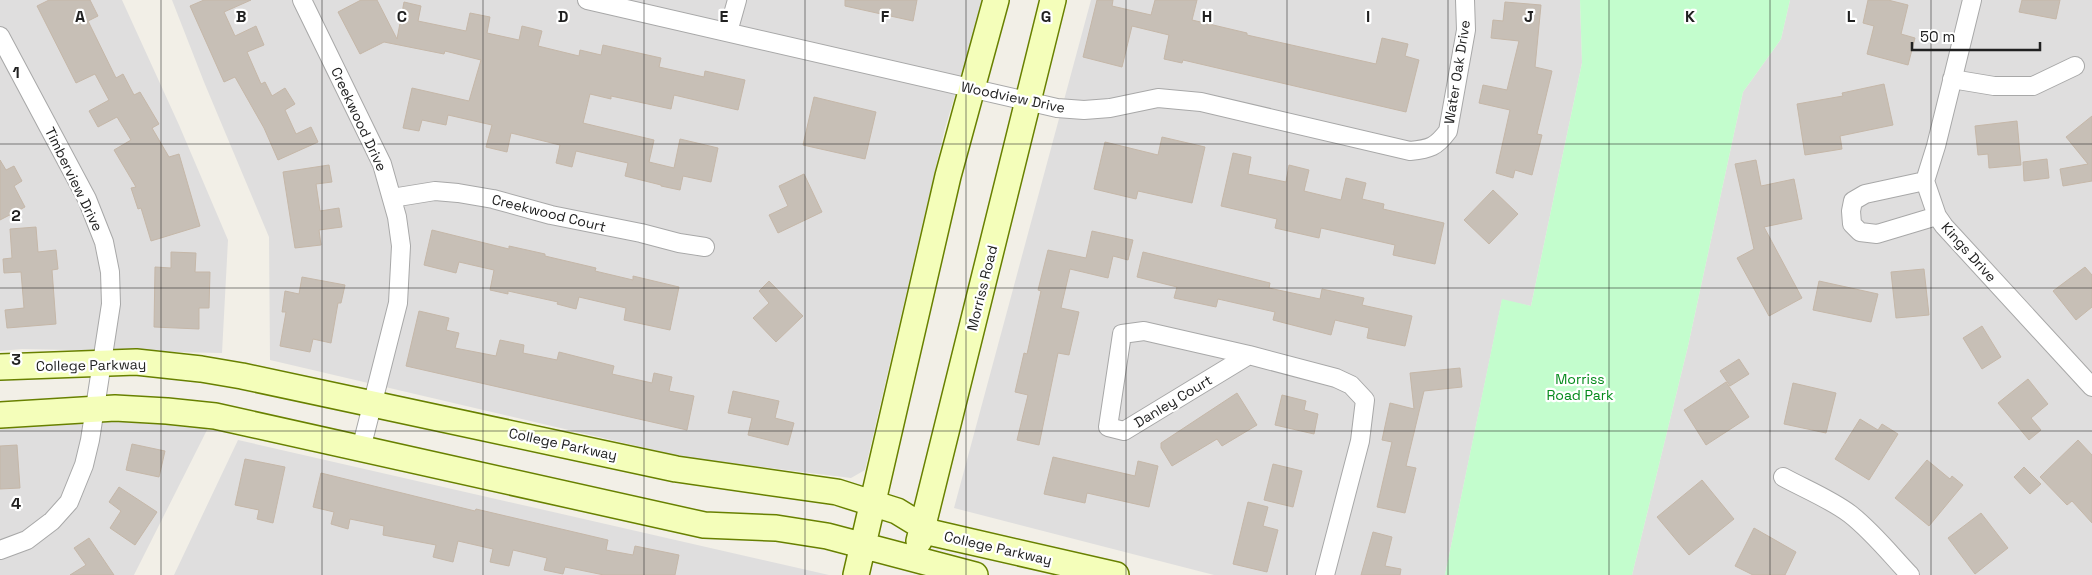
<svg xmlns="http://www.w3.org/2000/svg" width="2092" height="575" viewBox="0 0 2092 575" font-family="'Space Grotesk',sans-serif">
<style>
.residential{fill:#dfdede}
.park{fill:#c3fdcd}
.building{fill:#c7bfb6;stroke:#c5b7a8}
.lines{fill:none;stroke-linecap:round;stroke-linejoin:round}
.minor-casing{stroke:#a8a8a8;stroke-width:20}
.secondary-casing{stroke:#688000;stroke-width:28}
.minor{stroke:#fff;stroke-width:18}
.secondary{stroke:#f4feba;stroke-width:25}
.grid{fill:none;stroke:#212121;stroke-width:1;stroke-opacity:0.55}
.labels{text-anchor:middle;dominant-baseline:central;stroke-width:4.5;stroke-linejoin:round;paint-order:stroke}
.street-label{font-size:14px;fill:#212121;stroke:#fff}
.park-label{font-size:14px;fill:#048a1b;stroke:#fff}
.grid-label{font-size:16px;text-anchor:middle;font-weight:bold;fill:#212121;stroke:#fff;stroke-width:4.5;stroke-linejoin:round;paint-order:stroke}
</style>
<rect width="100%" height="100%" fill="#f2efe7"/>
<path class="residential" d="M0 0H122L179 125 228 240 222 353 22 349 0 351Z
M172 0H984L945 128 865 470 851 478 688 458 270 360 269 237 204 82Z
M1091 0H1580L1582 63 1531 306 1502 300 1445 575H1214L954 508Z
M1790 0H2092V575H1632L1688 346 1743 92 1781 39Z
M72 421 152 422 209 426 134 575H0V426Z
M238 440 829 575H174Z"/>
<path class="park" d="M1580 0H1790L1781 39 1743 92 1688 346 1632 575H1445L1502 299 1531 306 1582 63Z"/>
<path class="building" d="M49 0H90L98 16 88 21 116 78 123 74 134 95 140 92 159 124 152 128 169 157 179 154 200 226 151 241 141 208 138 209 131 188 136 187 114 150 131 140 117 117 98 127 89 111 109 100 95 74 76 83 37 6Z
M204 0H251L224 12 235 36 256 26 264 45 247 52 261 84 265 82 272 96 285 88 295 104 285 110 296 134 311 127 318 142 278 160 264 128 235 77 224 82 190 6Z
M361 0H377L397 39 404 2 421 6 418 21 466 31 470 13 490 17 487 33 519 40 522 26 542 31 538 46 579 56 580 50 601 55 603 45 661 58 659 67 704 77 705 71 745 80 738 110 674 95 671 109 611 96V99L590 94 583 123 654 140 649 162 674 168 680 139 718 148 711 182 683 176 680 190 661 186V185L625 176 628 163 576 151 572 167 556 163 560 145 511 133 507 152 486 147 492 125 448 115 446 125 422 120 419 131 403 128 412 88 469 101 481 60 445 51 444 54 384 42 360 54 338 12Z
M845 0H917L913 21 845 6Z
M1097 0H1113L1112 6 1151 15 1155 0H1197L1192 20 1247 33V35L1376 64 1382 38 1408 44 1405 56 1419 60 1406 112 1183 60 1182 63 1164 59 1169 35 1132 26 1122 67 1083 57Z
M1868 0H1888L1908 5 1901 34 1915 38 1908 65 1867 54 1874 26 1863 23Z
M2022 0H2060L2056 19 2019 12Z
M1505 2 1541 5 1535 67 1552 71 1537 134 1542 135 1532 175 1515 170 1513 178 1496 173 1510 110 1479 103 1483 85 1507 90 1519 41 1491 38 1493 20 1503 21Z
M1884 84 1893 125 1840 136 1842 149 1805 155 1797 104 1843 96 1842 93Z
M814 97 876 112 865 159 803 145Z
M2092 116V181L2063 186 2060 169 2088 164 2066 137Z
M2017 121 2021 165 1989 168 1988 154 1978 155 1975 126Z
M1162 137 1205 147 1192 203 1138 191 1136 199 1094 189 1105 142 1158 155Z
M1233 153 1251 157 1248 174 1286 182 1289 165 1309 170 1304 191 1341 200 1346 178 1366 183 1362 199 1384 204 1383 209 1444 223 1435 264 1393 255 1395 245 1321 228 1319 238 1275 228 1277 219 1221 206Z
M2047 159 2049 178 2024 181 2023 162Z
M0 160 6 170 14 166 22 181 14 186 25 207 0 220Z
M1756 160 1761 186 1794 179 1802 219 1764 227 1802 298 1769 316 1737 258 1754 249 1735 164Z
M329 165 332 182 316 184 320 211 339 208 342 227 319 230 321 245 295 248 283 172Z
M804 174 822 212 778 233 769 215 788 206 779 186Z
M1493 190 1518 214 1489 244 1464 220Z
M36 227 38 252 56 250 58 269 52 270 56 324 7 328 5 310 24 308 21 272 4 273 3 259 12 258 10 229Z
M432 230 509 249V246L545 254V256L596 268 595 271 633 280V276L679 287 670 330 624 320 626 308 579 297 576 309 557 304 558 302 508 291V294L490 290 494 270 459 262 456 273 424 265Z
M1092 231 1133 240 1128 260 1113 256 1108 278 1070 269 1061 308 1079 312 1069 355 1058 353 1039 445 1017 440 1028 395 1015 392 1024 353 1027 354 1041 291 1038 290 1048 250 1086 258Z
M171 252 196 253 195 272H210L209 308H199V329L154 327 155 267 171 268Z
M1143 252 1270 283 1269 288 1320 299 1322 289 1364 298 1362 305 1412 316 1405 346 1367 338 1369 328 1335 320 1331 335 1273 320 1275 312 1218 299 1216 307 1174 298 1177 287 1137 277Z
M2085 267 2092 275V307L2076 320 2053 291Z
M1924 269 1929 315 1896 318 1891 272Z
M302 277 345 285 341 303H338L331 343 313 339 310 352 280 346 286 312H282L285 291 299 294Z
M769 281 803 316 776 342 753 318 769 303 759 291Z
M1819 281 1878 294 1871 322 1813 310Z
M419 311 449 318 446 330 459 333 455 348 496 356 500 340 524 345 523 353 557 360 559 352 614 366 612 374 652 383 654 373 672 377 669 391 694 396 687 430 406 366Z
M1982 326 2001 357 1982 369 1963 338Z
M1739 359 1749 374 1730 386 1720 371Z
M1460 368 1462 387 1424 391 1406 466 1416 468 1405 513 1377 507 1392 442 1382 440 1390 403 1414 409 1410 373Z
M2028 379 2048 404 2031 418 2041 430 2029 440 1998 403Z
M1726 382 1749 417 1706 445 1684 410Z
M1793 383 1836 393 1826 433 1784 424Z
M733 391 779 401 775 418 794 423 788 445 748 435 752 418 728 413Z
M1237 393 1257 425 1222 446 1217 439 1172 466 1161 448V443Z
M1282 395 1306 401 1304 410 1318 414 1314 434 1275 425Z
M1860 419 1878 430 1882 424 1898 434 1869 480 1835 459Z
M2078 440 2092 455V523L2072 501 2067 505 2040 477Z
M132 444 165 451 159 477 126 470Z
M17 445 20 488 0 489V446Z
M1053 457 1135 476 1138 461 1158 466 1149 507 1087 493 1085 503 1044 494Z
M245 459 285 467 273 523 257 519 259 510 235 505Z
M1927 460 1950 479 1952 476 1963 485 1929 526 1895 498Z
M1273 464 1302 471 1293 507 1264 500Z
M2024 467 2041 484 2030 494 2014 477Z
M321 473 475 511 476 509 608 540 606 550 633 555 635 546 679 555 675 575H604L565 567 563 574 544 570 547 558 513 550 509 566 490 562 493 549 458 541 453 562 433 557 436 545 383 535 384 526 350 519 348 529 331 524 334 512 313 507Z
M1702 480 1734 519 1689 555 1657 517Z
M119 487 157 512 135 545 110 528 121 511 109 502Z
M1248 502 1268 507 1263 526 1278 530 1267 572 1233 564Z
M1981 513 2008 548 1975 574 1948 538Z
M1754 528 1796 552 1785 575H1753L1735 566Z
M1373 532 1392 537 1385 566 1401 569 1400 575H1361Z
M89 538 114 575H70L86 565 74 548Z"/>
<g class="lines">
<defs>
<path id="minor" d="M302 0 382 164 397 217 401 246 398 303 361 449
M587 0 1057 108 1084 110 1110 108 1158 98 1201 102 1410 151C1430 149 1436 147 1448 131L1466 30 1465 0
M1972 0 1936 146 1925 181 1937 216 1944 226 2092 387
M728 32 737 0
M0 36 87 199 104 242 110 272 111 304 90 440 84 465 69 502 52 521 27 540 0 550
M1952 79 1994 86H2033L2075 66
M1925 181 1865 194 1853 201 1851 211 1852 224 1860 232 1877 234 1937 216
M392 198 435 191 458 193 493 199 551 215 641 233 679 243 705 247
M1144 331 1249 355 1124 431 1108 427 1122 334Z
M1249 355 1336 378 1351 385 1365 400 1360 441 1325 575
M1783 477C1805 489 1830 499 1850 514 1873 532 1890 554 1910 575"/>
<path id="secondary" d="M0 367 136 362 201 369 242 376 676 469 837 492 897 511 933 533 1116 575
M0 415 115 408 167 411 215 416 704 525 776 528 827 536 975 575
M919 541 1053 0
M856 575 948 176 996 0"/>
</defs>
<use href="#minor" class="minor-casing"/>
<use href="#secondary" class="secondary-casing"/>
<use href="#minor" class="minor"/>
<use href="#secondary" class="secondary"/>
</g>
<path class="grid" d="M161 0V575M322 0V575M483 0V575M644 0V575M805 0V575M966 0V575M1126 0V575M1287 0V575M1448 0V575M1609 0V575M1770 0V575M1931 0V575M0 144H2092M0 288H2092M0 431H2092"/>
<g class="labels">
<g class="street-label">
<text transform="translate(1457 72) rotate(-81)">Water Oak Drive</text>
<text transform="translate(1013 97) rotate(12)">Woodview Drive</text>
<text transform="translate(359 119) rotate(65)">Creekwood Drive</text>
<text transform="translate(74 179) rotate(64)">Timberview Drive</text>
<text transform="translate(549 213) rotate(14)">Creekwood Court</text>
<text transform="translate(1969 252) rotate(48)">Kings Drive</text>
<text transform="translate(982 288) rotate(-76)">Morriss Road</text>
<text transform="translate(91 365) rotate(-1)">College Parkway</text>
<text transform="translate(1173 401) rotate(-31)">Danley Court</text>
<text transform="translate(563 444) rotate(12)">College Parkway</text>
<text transform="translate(998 548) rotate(13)">College Parkway</text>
</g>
<g class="park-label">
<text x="1580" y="379">Morriss<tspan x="1580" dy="16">Road Park</tspan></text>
</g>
</g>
<g class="grid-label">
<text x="80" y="22">A</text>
<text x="241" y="22">B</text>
<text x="402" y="22">C</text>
<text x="563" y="22">D</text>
<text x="724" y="22">E</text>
<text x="885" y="22">F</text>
<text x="1046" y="22">G</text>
<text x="1207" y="22">H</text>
<text x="1368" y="22">I</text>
<text x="1529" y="22">J</text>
<text x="1690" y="22">K</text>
<text x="1851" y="22">L</text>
<text x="16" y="78">1</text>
<text x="16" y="221">2</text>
<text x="16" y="365">3</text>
<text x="16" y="509">4</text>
</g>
<path d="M1912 42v8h128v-8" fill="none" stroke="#212121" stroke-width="2.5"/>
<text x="1920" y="42" font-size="15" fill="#212121" stroke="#ffffff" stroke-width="4" paint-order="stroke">50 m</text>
</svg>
